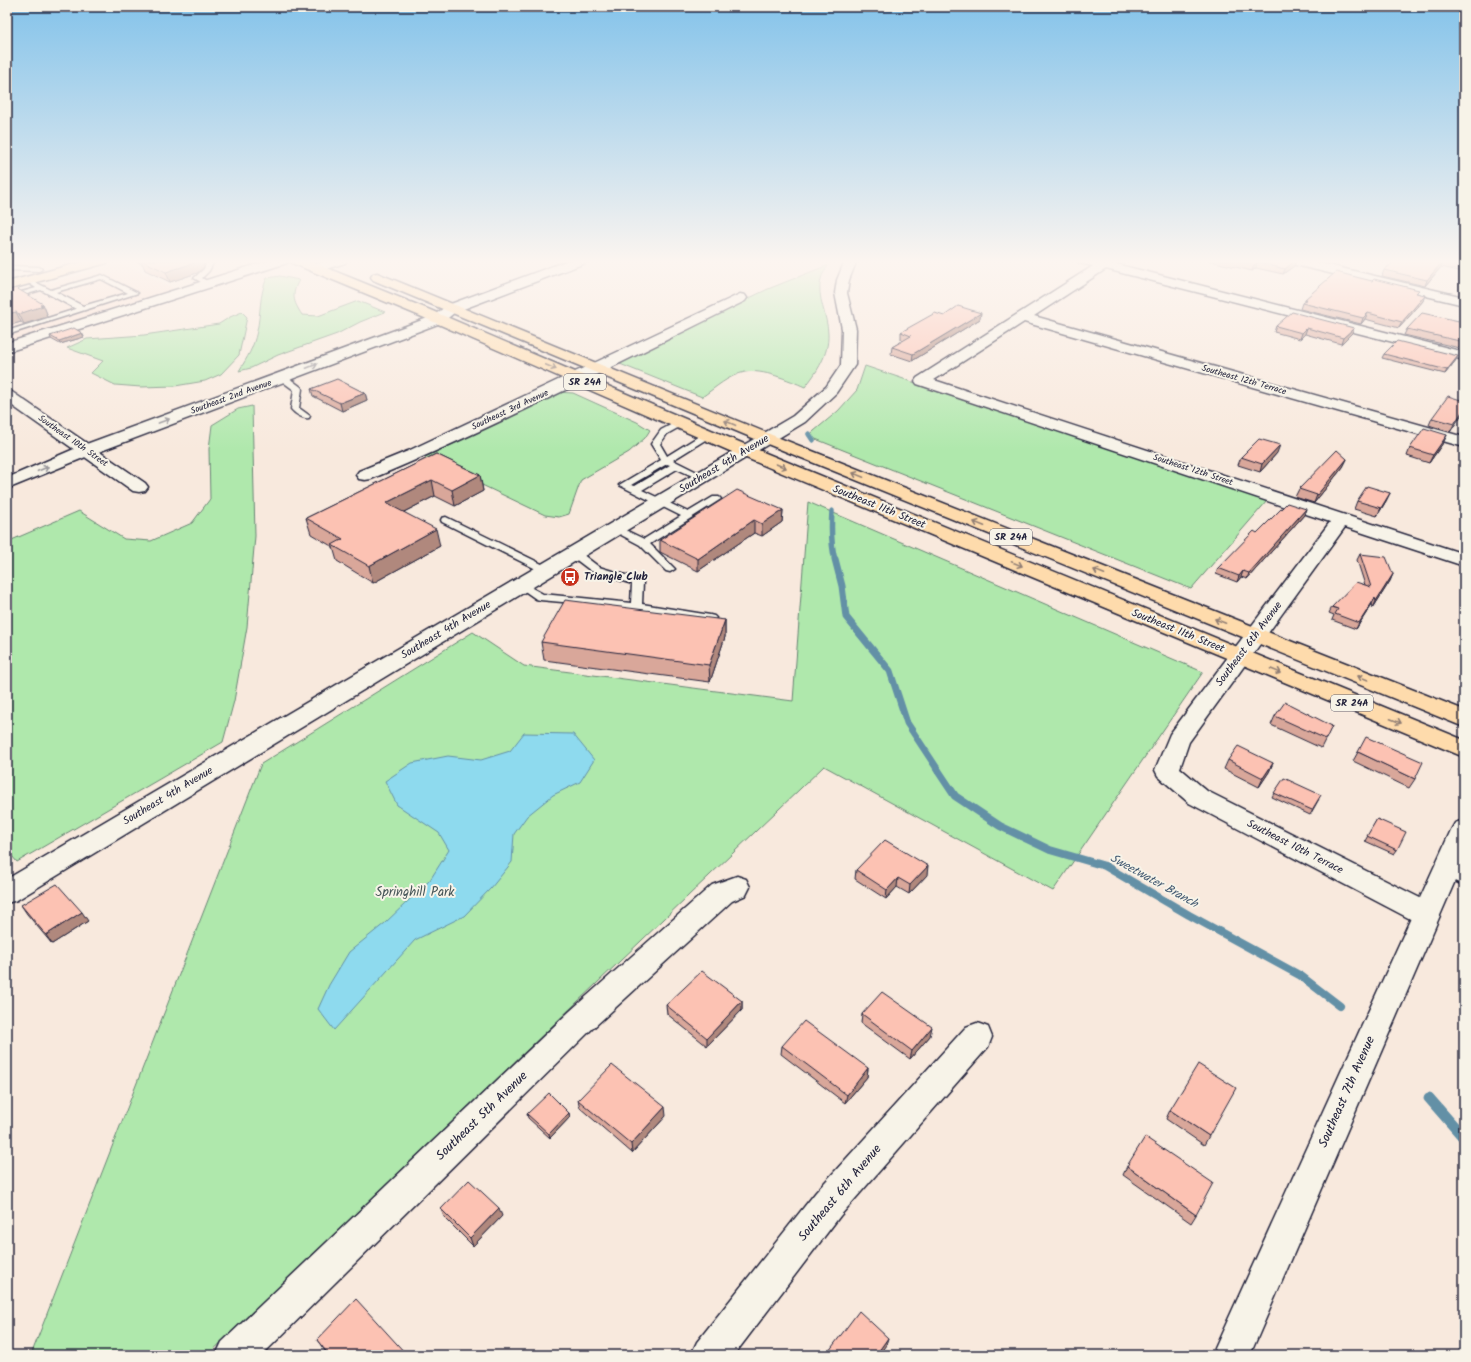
<svg xmlns="http://www.w3.org/2000/svg" width="1471" height="1362" viewBox="0 0 1471 1362" font-family="Kalam,sans-serif">
<style>
.built{fill:#f9ddd0}
.green{fill:#afe8ac;stroke:#688574}
.water{fill:#8edaee;stroke:#6390a6}
.lines{fill:none;stroke-linecap:round;stroke-linejoin:round}
.stream-far3{stroke:#6390a6;stroke-width:5.5}
.stream-far2{stroke:#6390a6;stroke-width:7}
.stream-far1{stroke:#6390a6;stroke-width:8}
.stream{stroke:#6390a6;stroke-width:11}
.service-casing{stroke:#22223b;stroke-width:3}
.minor-casing{stroke:#22223b;stroke-width:3}
.tertiary-casing{stroke:#22223b;stroke-width:3}
.primary-casing{stroke:#22223b;stroke-width:3}
.trunk-casing{stroke:#22223b;stroke-width:3}
.service{fill:#f7f3e8;fill-rule:evenodd}
.minor{fill:#f7f3e8;fill-rule:evenodd}
.tertiary{fill:#f7f3e8;fill-rule:evenodd}
.primary{fill:#fedbac;fill-rule:evenodd}
.trunk{fill:#fedbac;fill-rule:evenodd}
.wall{fill:#d9a79a;stroke:#22223b}
.shaded-wall{fill:#b0887d;stroke:#22223b}
.building{fill:#fcc2b3;stroke:#22223b}
.oneway{stroke:#97959a}
.oneway2{stroke:#907e74}
.labels{text-anchor:middle;dominant-baseline:central;stroke-width:4;stroke-linejoin:round;paint-order:stroke}
.far-street-label{font-size:9px;fill:#22223b;stroke:#f7f3e8}
.shield{fill:#f7f3e8;stroke:#62616f;stroke-width:1}
.shield-label{font-size:10px;font-weight:bold;fill:#22223b}
.street-label{font-size:11px;fill:#22223b;stroke:#f7f3e8}
.poi-label{font-size:11px;font-weight:bold;fill:#22223b;stroke:#f7f3e8;text-anchor:start}
.water-label{font-size:12px;font-style:italic;fill:#425971;stroke:#f7f3e8}
.near-park-label{font-size:13px;fill:#455457;stroke:#f7f3e8}
.near-street-label{font-size:13px;fill:#22223b;stroke:#f7f3e8}
</style>
<rect width="100%" height="100%" fill="#f8e9dd"/>
<filter id="ink" filterUnits="userSpaceOnUse"><feTurbulence type="fractalNoise" baseFrequency=".025" numOctaves="2"/><feDisplacementMap in="SourceGraphic" scale="8" xChannelSelector="R" yChannelSelector="G"/><feConvolveMatrix kernelMatrix="1 2 1 2 8 2 1 2 1" color-interpolation-filters="sRGB"/></filter>
<g filter="url(#ink)">
<path class="built" d="M7 260H52L7 273Z
M122 263 179 291 7 344V295Z"/>
<path class="green" d="M828 265C826 270 822 274 821 279 816 297 828 316 828 334 829 354 817 372 805 387 789 380 763 369 745 372 729 375 715 388 702 397L620 364 622 360 768 289Z
M280 276 299 280C291 295 293 301 302 315L318 316 358 301 385 312 360 322 337 334 278 355 251 368 239 371C248 356 253 349 257 331 261 313 259 295 267 278Z
M242 312 247 317 239 355 221 374 205 381 175 386 141 387 115 385 91 373 103 361 67 348 87 339 144 335 219 324 230 317Z
M865 366 1267 501 1191 589 808 436 838 411 857 390Z
M557 392 573 393 637 422 650 430 645 438 629 452 581 480 569 514 559 517 545 515 419 455Z
M252 406 255 536 247 627 234 701 223 742 17 862 7 850V542L79 511 124 539 151 541 192 523 210 499 209 449 212 425 238 409Z
M808 502 1203 672 1053 891 824 766 208 1355H31L261 764 473 632 524 666 793 701Z"/>
<path class="water" d="M524 733 573 734 594 760 580 782 553 795 527 816 514 834 512 862 491 888 464 916 415 940 334 1030 318 1009 329 985 349 952 385 923 430 880 449 850 439 833 397 805 385 781 412 763 448 756 481 760 510 751Z"/>
<g class="lines">
<path class="stream-far3" d="M809 434 813 440
M832 511C831 527 831 545 835 560"/>
<path class="stream-far2" d="M835 559 842 586 846 617 890 671 907 723 938 770"/>
<path class="stream-far1" d="M937 769 955 796 1000 826 1050 850 1105 866 1189 915 1301 976 1340 1006"/>
<path class="stream" d="M1429 1098 1464 1138"/>
<defs>
<path id="service" d="M136 260H154L144 264Z
M199 260H209L213 263 209 271 202 278 210 283V285H206L194 278 204 269 206 264Z
M7 264 12 266 39 267 42 269 39 271 10 270 7 269Z
M102 275 138 293 7 335V331L76 309 41 290 7 300V296L36 288 27 282V280H31L51 290ZM101 279 128 293 83 306 56 292Z
M279 375H285L301 387 302 389 299 408 310 416 309 418C303 419 295 414 291 409L294 390 279 379Z
M680 420 683 421 684 423 683 425 667 434 660 444 667 456 704 433H710L711 435 710 437 673 460 707 477 702 480 699 479 677 469 642 490 688 512 713 497H719L721 499 650 544 675 569 670 572 666 571 640 545 610 529 611 527H619L644 539 681 516 619 485 661 460 651 444 661 430ZM667 464 670 465 635 486 631 485Z
M446 517 550 568 551 570 550 572H542L442 522 441 520 442 518Z
M574 550 578 551 599 567 642 580 643 582 642 604 710 615 714 616 716 618 714 620 710 621 617 607 540 600 536 599 516 585 521 582 543 594 631 603 632 584 591 571 570 555 569 553 570 551Z
M1445 865 1464 873V885L1440 875 1438 871 1440 867Z"/>
<path id="minor" d="M270 260H289L287 263 7 352V343Z
M328 260H347L345 263 316 272 312 271 310 268 312 265Z
M569 260H587L585 263 458 311H448L446 308 448 305Z
M1077 260 1104 261 1464 352V360L1106 269 1034 316 1464 437V447L1024 322 934 380 1464 554V566L1345 527 1189 742 1180 768 1207 791 1436 906 1440 914 1436 922 1426 925 1416 922 1189 803 1158 776 1155 770 1170 734 1330 522 917 384 915 381 917 378 1093 266 1079 263Z
M1285 260H1307L1464 297V305L1287 263Z
M740 294 745 295 747 298 745 301C621 362 498 426 371 479L365 480 359 479 356 475 359 471 408 451Z
M7 390 12 392 145 483 148 487 145 491 139 492 133 491 7 402Z
M737 876 746 879 750 887 746 895 732 901 592 1029 262 1355H216L222 1342 570 1011 712 885Z
M977 1023 988 1027 992 1037 988 1047 840 1216 734 1355H691L697 1342 816 1192 966 1027Z"/>
<path id="tertiary" d="M845 260H857L849 280 847 293 856 329 855 365 836 393 805 422 17 900 7 903V879L793 416 826 387 841 365 842 329 835 293 837 280Z
M453 304 458 305 460 308 443 322 93 454 7 489V478L81 446 433 316 448 305Z
M1464 820V860L1250 1355H1212L1451 830 1455 823Z"/>
<path id="primary" d="M89 260H109L107 263 7 290V282Z"/>
<path id="trunk" d="M290 260H307L430 310 751 447 1464 740V757L739 455 420 316 292 263Z
M377 273 772 435 1464 710V727L760 441 373 280 371 277 373 274Z"/>
</defs>
<use href="#service" class="service-casing"/>
<use href="#minor" class="minor-casing"/>
<use href="#tertiary" class="tertiary-casing"/>
<use href="#primary" class="primary-casing"/>
<use href="#trunk" class="trunk-casing"/>
<use href="#service" class="service"/>
<use href="#minor" class="minor"/>
<use href="#tertiary" class="tertiary"/>
<use href="#primary" class="primary"/>
<use href="#trunk" class="trunk"/>
</g>
<path class="wall" d="M141 260H203L204 265 203 268 197 273 170 282 145 270Z
M1207 260H1295L1294 266 1283 274 1256 268 1252 271Z
M1396 260H1464V272L1441 267 1425 286 1382 276 1384 270Z
M7 291 43 304 47 314H46L47 317 24 324 21 322 7 326Z
M1418 293 1423 301 1399 328 1365 319 1361 324 1300 309 1302 303 1304 302 1305 299Z
M1464 314V349L1404 335 1407 329 1459 321Z
M944 316 980 319 912 361 891 354 892 347 904 340 901 339V332Z
M1276 326 1354 328 1352 333 1341 344 1305 334 1300 339 1274 332Z
M82 333 84 337 60 344 51 339 50 336Z
M1384 354 1456 360 1445 374 1382 358Z
M311 389 365 393 367 400 342 411 313 396Z
M1464 411 1450 432 1429 425 1432 418Z
M1447 435 1443 443 1429 463 1407 456 1410 448Z
M1277 453 1260 472 1238 465 1241 457Z
M436 454 480 475 483 491 455 506 435 496 404 512 440 546 373 583 337 561 333 547 311 534 306 518Z
M1347 459 1343 467 1314 503 1295 497 1299 489Z
M1390 493 1386 501 1377 516 1354 509 1357 501Z
M783 510 782 522 762 536 754 533 698 571 660 552V540Z
M1304 515 1247 579 1241 577 1237 582 1216 574 1218 568 1257 533Z
M1360 554 1393 574 1390 581 1373 608 1372 604 1356 629 1332 620 1334 615 1329 613 1332 607 1365 585 1357 560Z
M725 620V637L710 682 544 660 541 642Z
M1275 716 1332 726 1321 748 1271 725Z
M1358 752 1415 779 1409 788 1353 761Z
M1228 760 1273 763 1269 772 1259 787 1224 769Z
M1274 793 1319 799 1310 815 1272 797Z
M1377 819 1397 850 1394 854 1365 841Z
M856 870 927 875 909 894 897 887 886 899 855 879Z
M21 905 88 921 52 944 27 914Z
M742 1001V1010L707 1046 667 1014 666 1005Z
M862 1014 930 1036 910 1059 861 1023Z
M782 1046 868 1068 867 1077 845 1103 781 1054Z
M578 1100 666 1116 632 1153 580 1108Z
M1170 1110 1209 1136 1204 1145 1166 1119Z
M569 1113 570 1117 550 1138 528 1118 527 1114Z
M1127 1166 1196 1215 1191 1223 1123 1175Z
M441 1209 502 1216 473 1246 444 1217Z
M317 1340 407 1355H328Z"/>
<path class="shaded-wall" d="M198 260H203L204 265 203 268 197 273 170 282 166 272Z
M1296 260 1294 266 1283 274 1285 269Z
M1443 261 1441 267 1425 286 1427 280Z
M1257 262 1256 268 1252 271 1254 265Z
M1425 295 1423 301 1399 328 1402 322Z
M43 304 47 314H46L47 317 24 324 19 314Z
M16 312 21 322 7 326V314Z
M981 313 980 319 912 361 913 354Z
M1368 313 1365 319 1361 324 1363 318Z
M1307 328 1305 334 1300 339 1302 333Z
M1354 328 1352 333 1341 344 1343 338Z
M82 333 84 337 60 344 59 341Z
M1458 356 1456 360 1445 374 1447 370Z
M365 393 367 400 342 411 340 403Z
M1464 409V411L1450 432 1454 424Z
M1447 435 1443 443 1429 463 1433 455Z
M1280 445 1277 453 1260 472 1262 464Z
M1347 459 1343 467 1314 503 1317 495Z
M480 475 483 491 455 506 452 490Z
M432 480 435 496 390 519 386 503Z
M1390 493 1386 501 1377 516 1381 508Z
M1306 509 1304 515 1247 579 1249 573Z
M783 510 782 522 762 536V524Z
M754 520V533L698 571V559Z
M436 529 440 546 373 583 369 566Z
M1243 571 1241 577 1237 582 1239 576Z
M1393 574 1390 581 1373 608 1376 601Z
M1375 598 1372 604 1356 629 1359 623Z
M725 620V637L710 682 709 665Z
M1273 763 1269 772 1259 787 1263 778Z
M928 866 927 875 909 894 910 885Z
M898 878 897 887 886 899 887 890Z
M82 912 88 921 52 944 46 935Z
M742 1001V1010L707 1046V1038Z
M932 1027 930 1036 910 1059 912 1051Z
M868 1068 867 1077 845 1103 847 1095Z
M665 1107 666 1116 632 1153 631 1144Z
M569 1113 570 1117 550 1138 549 1134Z
M499 1208 502 1216 473 1246 470 1238Z
M888 1338 886 1345 879 1355H876Z"/>
<path class="building" d="M141 260H198L194 263 166 272Z
M1233 260H1296L1285 269 1257 262 1254 265Z
M1396 260H1464V266L1443 261 1427 280 1384 270Z
M1336 272 1372 281 1374 279 1419 290 1416 293 1425 295 1402 322 1368 313 1363 318 1302 303 1307 299H1305Z
M16 288 43 304 40 305 43 306 19 314 16 312 7 314V291Z
M958 306 981 313 913 354 892 347 911 336 901 332 935 313 944 316Z
M1292 312 1354 328 1343 338 1307 328 1302 333 1276 326Z
M1422 313 1459 321 1464 314V342L1407 329Z
M74 328 82 333 59 341 50 336Z
M1397 341 1458 356 1447 370 1384 354Z
M337 379 365 393 340 403 311 389Z
M1448 396 1464 401V409L1454 424 1432 418Z
M1424 428 1447 435 1433 455 1410 448Z
M1259 439 1280 445 1262 464 1241 457Z
M1337 450 1347 459 1317 495 1299 489Z
M436 454 480 475 452 490 432 480 386 503 436 529 369 566 332 545 343 539 306 518Z
M1367 486 1390 493 1381 508 1357 501Z
M737 490 783 510 762 524 754 520 698 559 660 540Z
M1287 503 1306 509 1249 573 1243 571 1239 576 1218 568 1254 531 1257 533Z
M1360 554 1386 557 1393 574 1376 601 1375 598 1359 623 1335 614 1338 609 1332 607 1356 582 1371 587Z
M565 600 725 620 709 665 541 642Z
M1285 702 1332 726 1326 739 1275 716Z
M1366 737 1423 762 1415 779 1358 752Z
M1238 746 1273 763 1263 778 1228 760Z
M1284 778 1321 795 1312 810 1274 793Z
M1377 819 1406 832 1397 850 1367 836Z
M885 840 928 866 910 885 898 878 887 890 856 870Z
M57 884 82 912 46 935 21 905Z
M702 971 742 1001 707 1038 666 1005Z
M882 992 932 1027 912 1051 862 1014Z
M804 1021 868 1068 847 1095 782 1046Z
M1198 1064 1236 1088 1209 1136 1170 1110Z
M612 1065 665 1107 631 1144 578 1100Z
M549 1093 569 1113 549 1134 527 1114Z
M1145 1137 1213 1183 1196 1215 1127 1166Z
M469 1180 499 1208 470 1238 441 1209Z
M356 1299 407 1355H329L317 1340Z
M859 1311 888 1338 876 1355H826Z"/>
<defs><path id="oneway-shaft" d="M-6 0H5M1.5-3L5.5 0L1.5 3" fill="none" stroke-width="1.6" stroke-linecap="round" stroke-linejoin="round"/></defs>
<g class="oneway">
<use href="#oneway-shaft" transform="translate(312 366) rotate(-21)"/>
<use href="#oneway-shaft" transform="translate(164 421) rotate(-20)"/>
<use href="#oneway-shaft" transform="translate(43 469) rotate(-23)"/>
</g>
<g class="oneway2">
<use href="#oneway-shaft" transform="translate(551 367) rotate(23)"/>
<use href="#oneway-shaft" transform="translate(730 423) rotate(-157)"/>
<use href="#oneway-shaft" transform="translate(781 466) rotate(22)"/>
<use href="#oneway-shaft" transform="translate(858 475) rotate(-158)"/>
<use href="#oneway-shaft" transform="translate(979 524) rotate(-158)"/>
<use href="#oneway-shaft" transform="translate(1017 564) rotate(22)"/>
<use href="#oneway-shaft" transform="translate(1099 572) rotate(-158)"/>
<use href="#oneway-shaft" transform="translate(1220 621) rotate(-158)"/>
<use href="#oneway-shaft" transform="translate(1276 671) rotate(22)"/>
<use href="#oneway-shaft" transform="translate(1363 678) rotate(-158)"/>
<use href="#oneway-shaft" transform="translate(1396 721) rotate(22)"/>
</g>
</g>
<linearGradient id="sky" x2="0" y2="1"><stop stop-color="#84c3ea"/><stop offset="0.58" stop-color="#fcf5f0"/><stop offset="1" stop-color="#fcf5f0" stop-opacity="0"/></linearGradient>
<rect width="1471" height="451" fill="url(#sky)"/>
<defs>
<symbol id="bus-disc" viewBox="-11 -11 22 22"><circle r="9.5" fill="#c8321e" stroke="#f7f3e8"/><path d="M-5-6H5V4H4V6H2V4H-2V6H-4V4H-5ZM-3.5-4V0h7V-4ZM-3.5 1.2v1.5H-2V1.2ZM2 1.2v1.5H3.5V1.2Z" fill="#fff"/></symbol>
</defs>
<g fill-rule="evenodd">
<use href="#bus-disc" x="559" y="566" width="22" height="22"/>
</g>
<g class="labels">
<g class="far-street-label">
<text transform="translate(1244 380) rotate(16)">Southeast 12th Terrace</text>
<text transform="translate(231 397) rotate(-20)">Southeast 2nd Avenue</text>
<text transform="translate(510 410) rotate(-25)">Southeast 3rd Avenue</text>
<text transform="translate(73 441) rotate(35)">Southeast 10th Street</text>
<text transform="translate(1193 470) rotate(18)">Southeast 12th Street</text>
</g>
<g class="shield">
<rect x="564" y="374" width="42" height="16" rx="3"/>
<rect x="990" y="529" width="42" height="16" rx="3"/>
<rect x="1331" y="695" width="42" height="16" rx="3"/>
</g>
<g class="shield-label">
<text x="585" y="382">SR 24A</text>
<text x="1011" y="537">SR 24A</text>
<text x="1352" y="703">SR 24A</text>
</g>
<g class="street-label">
<text transform="translate(724 464) rotate(-31)">Southeast 4th Avenue</text>
<text transform="translate(879 507) rotate(22)">Southeast 11th Street</text>
<text transform="translate(446 630) rotate(-31)">Southeast 4th Avenue</text>
<text transform="translate(1178 631) rotate(22)">Southeast 11th Street</text>
<text transform="translate(1249 644) rotate(-53)">Southeast 6th Avenue</text>
<text transform="translate(168 796) rotate(-31)">Southeast 4th Avenue</text>
<text transform="translate(1295 847) rotate(27)">Southeast 10th Terrace</text>
</g>
<g class="poi-label">
<text x="584" y="577">Triangle Club</text>
</g>
<g class="water-label">
<text transform="translate(1154 881) rotate(29)">Sweetwater Branch</text>
</g>
<g class="near-park-label">
<text x="415" y="892">Springhill Park</text>
</g>
<g class="near-street-label">
<text transform="translate(1347 1092) rotate(-66)">Southeast 7th Avenue</text>
<text transform="translate(482 1116) rotate(-44)">Southeast 5th Avenue</text>
<text transform="translate(840 1193) rotate(-50)">Southeast 6th Avenue</text>
</g>
</g>
<rect width="1471" height="1362" fill="none" stroke="#f7f3e8" stroke-width="24"/>
<rect x="12" y="12" width="1447" height="1338" fill="none" stroke="#22223b" stroke-width="1.5" filter="url(#ink)"/>
</svg>
